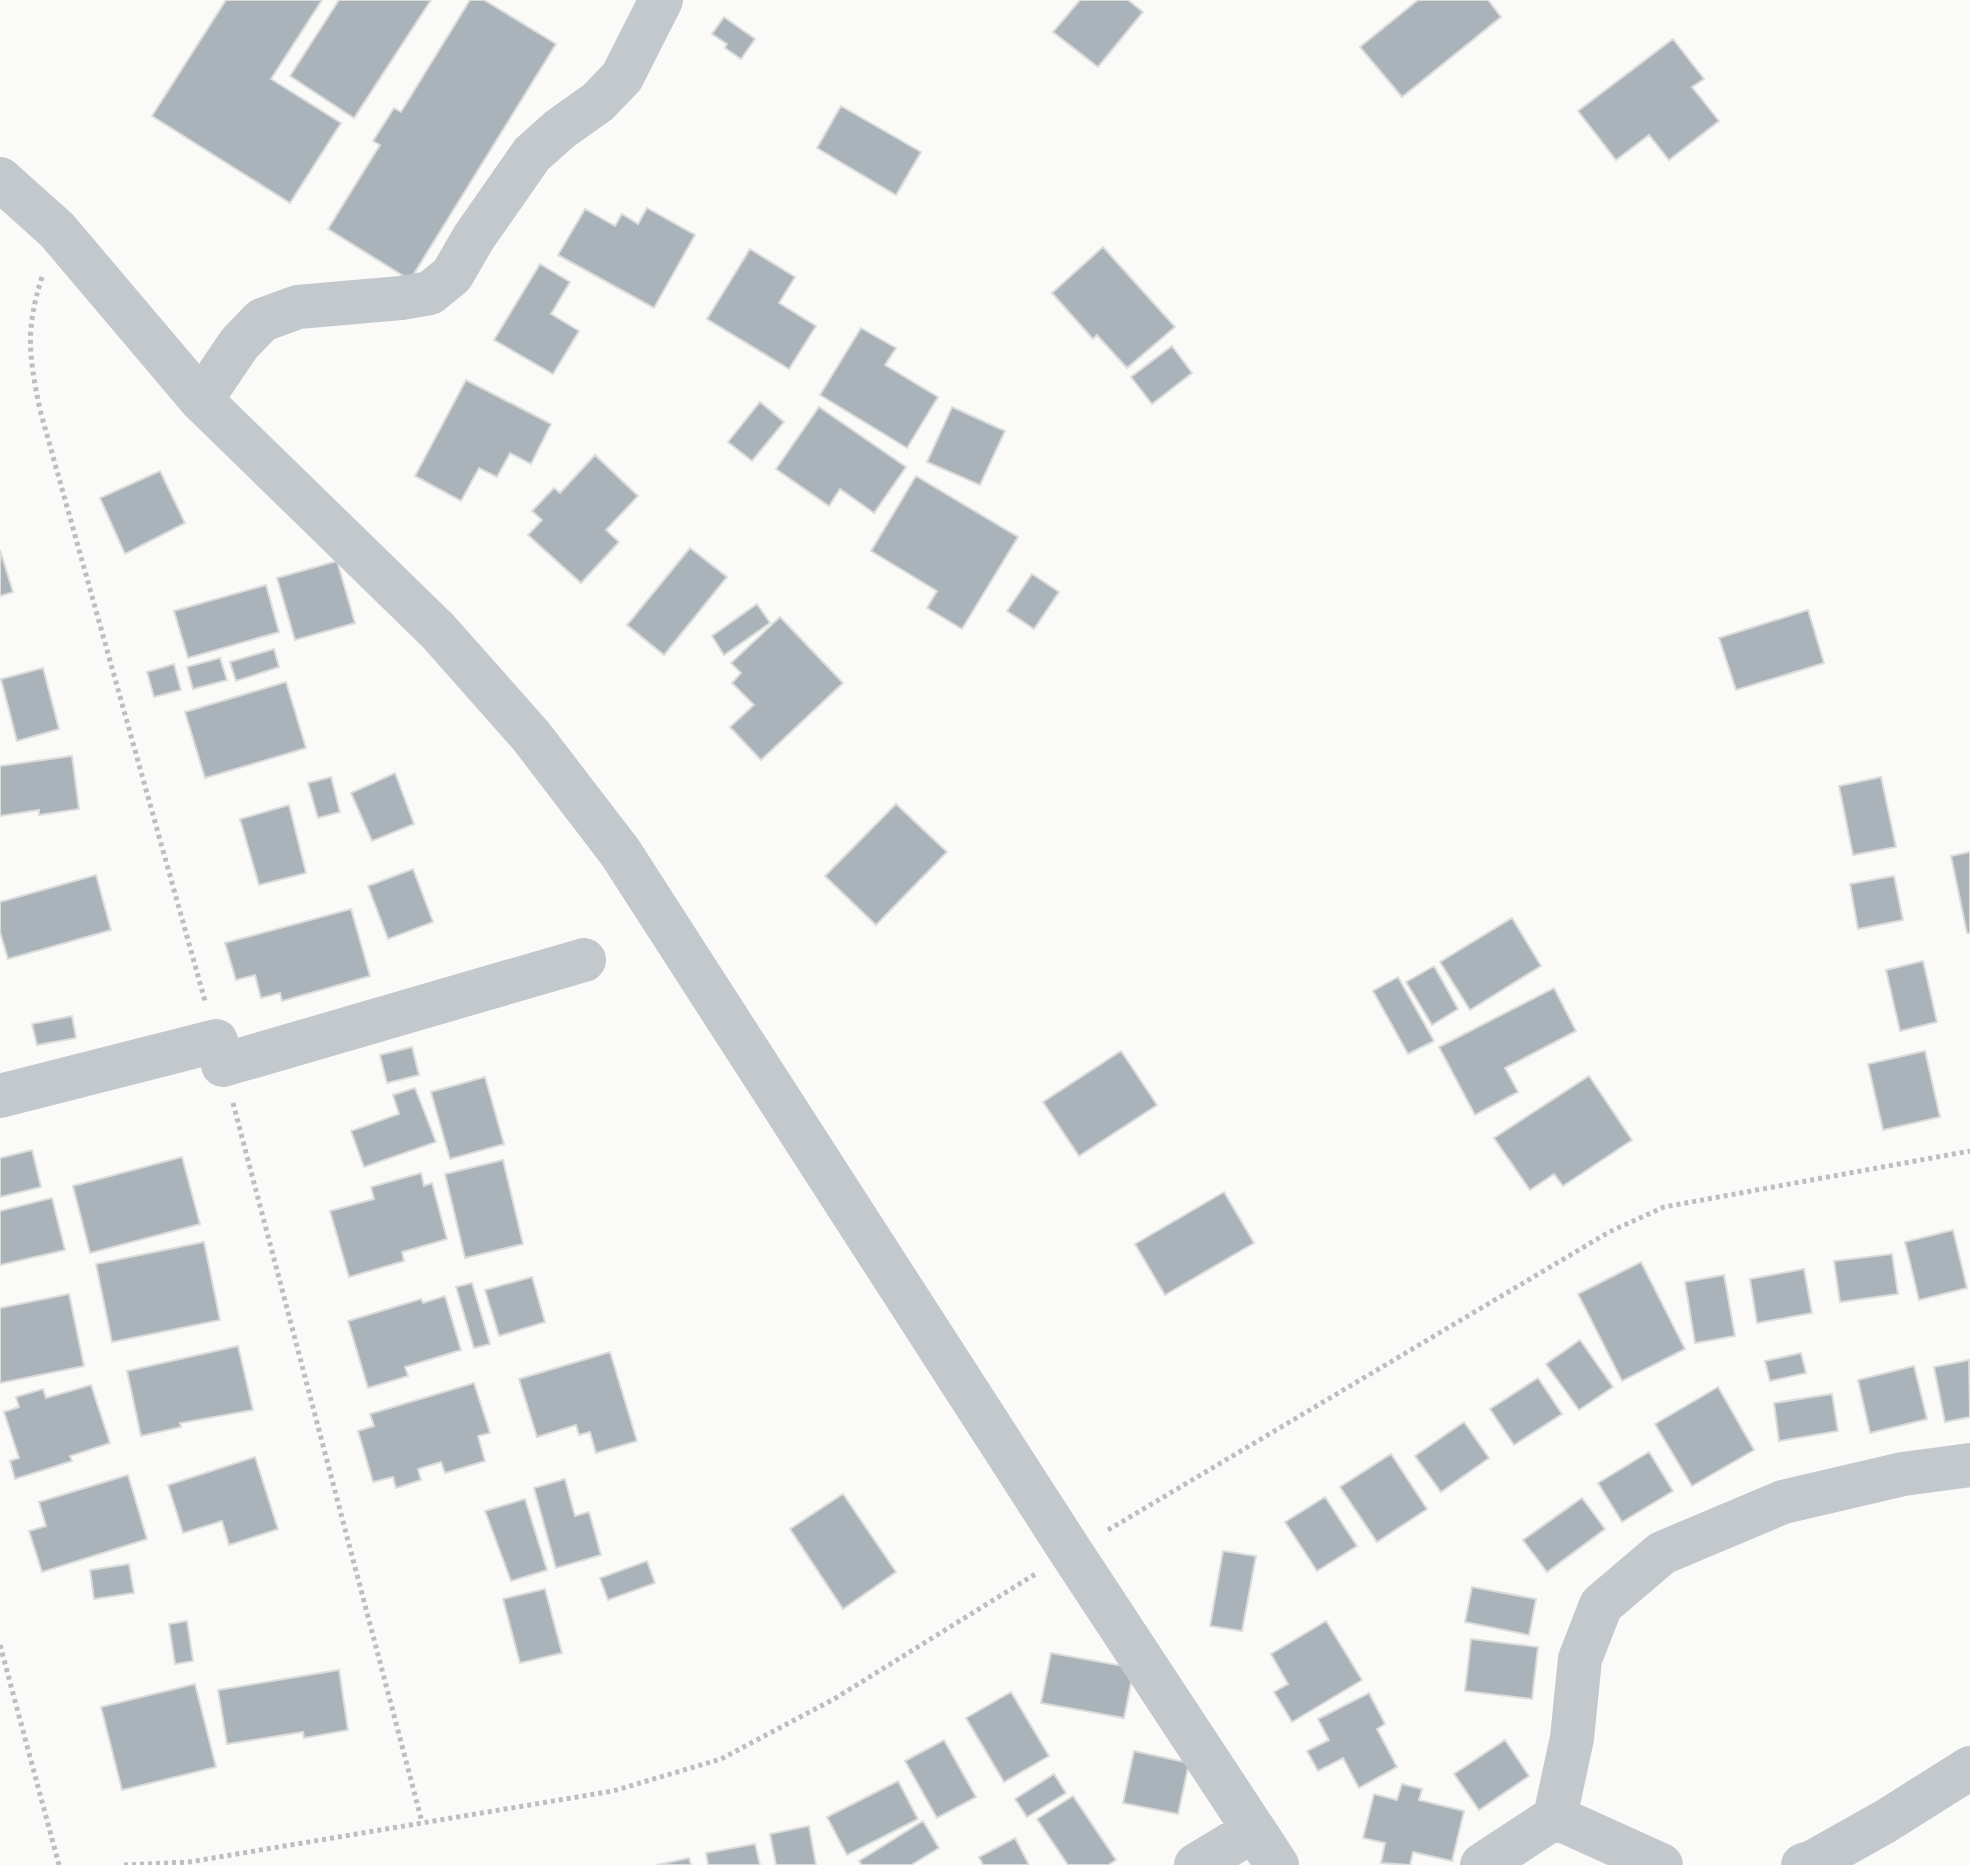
<svg xmlns="http://www.w3.org/2000/svg" width="1970" height="1865" viewBox="0 0 1970 1865" font-family="Ubuntu,sans-serif">
<style>
.building{fill:#aab3b9;stroke:#dcdcda;stroke-width:2}
.lines{fill:none;stroke-linecap:round;stroke-linejoin:round}
.path{stroke:#bbbfc2;stroke-width:5;stroke-dasharray:4 4;stroke-linecap:butt}
.minor{stroke:#c3c8cc;stroke-width:44}
</style>
<rect width="100%" height="100%" fill="#fafaf8"/>
<path class="building" d="M226 0H322L271 79 341 123 290 203 152 116Z
M339 0H431L354 118 290 76Z
M470 0H484L556 44 410 280 328 229 380 145 373 141 394 108 401 112Z
M1080 0H1128L1143 12 1098 67 1053 32Z
M1418 0H1488L1501 17 1402 97 1360 47Z
M724 17 755 39 741 59 725 48 727 44 712 34Z
M1673 39 1704 79 1692 87 1719 121 1669 160 1649 135 1616 160 1578 111Z
M841 106 921 152 896 195 817 148Z
M647 208 695 235 654 308 558 255 585 209 615 226 622 214 638 224Z
M1103 247 1175 327 1127 368 1097 335 1093 339 1052 293Z
M750 249 795 277 779 303 816 326 789 369 707 319Z
M540 264 570 282 551 314 579 331 553 374 494 340Z
M861 328 896 348 885 365 938 397 907 448 820 395Z
M1172 346 1192 373 1152 404 1131 377Z
M466 380 551 424 531 464 510 453 497 477 479 468 461 501 415 476Z
M760 402 784 422 752 461 728 442Z
M819 407 906 467 874 513 840 489 829 506 776 469Z
M952 407 1005 431 980 485 927 462Z
M595 455 638 496 606 530 619 542 581 583 528 535 542 520 532 511 554 488 560 493Z
M160 471 185 523 125 554 100 498Z
M916 476 1018 537 962 629 927 608 937 591 871 551Z
M690 548 727 577 664 655 627 625Z
M0 550 13 592 0 596Z
M337 561 355 623 295 640 277 578Z
M1032 574 1059 592 1034 629 1007 611Z
M266 585 279 632 188 658 174 611Z
M757 604 770 623 724 655 712 636Z
M1808 610 1824 663 1736 690 1719 638Z
M780 617 843 683 761 760 730 727 754 705 732 683 741 673 731 663Z
M274 649 279 667 236 681 230 662Z
M220 658 227 680 193 689 187 667Z
M174 664 181 690 154 697 147 672Z
M43 668 59 729 17 741 1 679Z
M286 682 306 748 205 778 185 712Z
M72 756 79 809 39 815V810L0 816V766Z
M395 773 414 824 372 841 351 793Z
M331 777 340 812 318 818 308 783Z
M1881 777 1896 847 1853 855 1839 786Z
M896 804 947 852 876 925 825 876Z
M289 805 306 873 259 885 240 819Z
M1970 852V933H1967L1951 856Z
M413 869 433 922 388 939 368 886Z
M96 875 111 930 8 959 0 932V902Z
M1894 876 1903 920 1858 929 1850 884Z
M351 909 370 976 282 1001 280 993 261 998 255 975 236 980 225 943Z
M1512 918 1541 966 1470 1010 1440 962Z
M1923 961 1937 1022 1900 1031 1886 970Z
M1434 966 1458 1009 1432 1025 1406 982Z
M1398 977 1434 1041 1408 1054 1373 991Z
M1554 988 1576 1031 1505 1068 1518 1092 1475 1115 1439 1047Z
M72 1016 76 1038 37 1045 32 1024Z
M412 1047 419 1075 387 1083 380 1055Z
M1121 1051 1157 1105 1079 1156 1043 1102Z
M1925 1051 1940 1117 1883 1130 1868 1064Z
M1589 1076 1632 1140 1563 1186 1554 1174 1530 1190 1494 1138Z
M485 1077 504 1144 450 1159 431 1092Z
M415 1088 436 1142 364 1167 351 1131 399 1114 393 1095Z
M32 1150 41 1187 0 1197V1158Z
M182 1157 200 1224 90 1253 73 1186Z
M503 1160 523 1244 465 1258 445 1174Z
M421 1173 424 1186 432 1183 447 1239 402 1252 404 1261 349 1277 330 1211 374 1199 371 1187Z
M1224 1192 1254 1243 1165 1295 1135 1244Z
M52 1198 65 1250 0 1265V1211Z
M1953 1230 1967 1288 1919 1300 1905 1242Z
M204 1242 220 1320 112 1342 96 1264Z
M1892 1254 1898 1294 1840 1302 1834 1261Z
M1641 1262 1685 1349 1622 1381 1578 1294Z
M1804 1269 1812 1313 1757 1323 1750 1279Z
M1724 1275 1735 1336 1695 1343 1685 1282Z
M532 1277 545 1322 499 1336 485 1290Z
M472 1283 490 1344 474 1348 456 1287Z
M69 1294 84 1366 0 1383V1308Z
M445 1296 461 1350 405 1367 408 1376 368 1388 348 1321 421 1299 423 1303Z
M1580 1340 1613 1387 1579 1410 1546 1364Z
M238 1346 253 1410 180 1423 181 1427 141 1436 127 1371Z
M610 1352 637 1441 596 1453 590 1432 579 1435 576 1425 537 1437 519 1379Z
M1801 1353 1806 1373 1770 1381 1765 1361Z
M1969 1360 1970 1417 1945 1422 1934 1367Z
M1914 1366 1927 1419 1870 1433 1858 1380Z
M1538 1378 1562 1414 1514 1445 1490 1409Z
M474 1383 490 1433 478 1436 485 1461 445 1473 441 1462 418 1469 421 1480 396 1488 393 1477 373 1482 358 1431 374 1426 370 1414Z
M91 1385 110 1443 70 1456 72 1461 15 1479 10 1461 19 1458 4 1412 19 1407 16 1397 43 1389 46 1398Z
M1718 1387 1754 1450 1692 1486 1655 1424Z
M1832 1394 1838 1431 1779 1441 1774 1403Z
M1464 1422 1489 1458 1441 1492 1415 1456Z
M1649 1452 1673 1491 1622 1522 1598 1483Z
M1391 1454 1427 1509 1377 1542 1340 1487Z
M255 1457 278 1529 229 1545 222 1521 183 1533 168 1485Z
M128 1475 147 1539 42 1572 29 1531 46 1526 39 1502Z
M565 1479 575 1516 589 1512 601 1555 556 1568 534 1488Z
M843 1494 896 1572 843 1609 790 1529Z
M1325 1497 1357 1546 1317 1571 1285 1522Z
M1582 1498 1605 1529 1547 1572 1523 1540Z
M525 1499 547 1570 511 1581 485 1511Z
M1223 1551 1256 1556 1242 1631 1210 1626Z
M647 1561 655 1583 608 1600 600 1578Z
M129 1564 134 1593 94 1599 90 1570Z
M1472 1587 1536 1599 1529 1635 1465 1622Z
M545 1589 562 1653 520 1663 503 1599Z
M187 1621 193 1661 175 1664 169 1624Z
M1326 1621 1362 1680 1292 1722 1274 1692 1288 1684 1271 1654Z
M1471 1639 1538 1647 1532 1699 1465 1691Z
M1051 1653 1134 1668 1124 1718 1041 1703Z
M339 1670 348 1730 304 1738 303 1732 227 1744 218 1690Z
M195 1684 216 1767 122 1790 101 1707Z
M1011 1692 1049 1756 1004 1782 966 1718Z
M1369 1693 1385 1724 1377 1729 1397 1767 1359 1788 1343 1758 1318 1771 1307 1751 1329 1740 1318 1719Z
M944 1740 976 1797 937 1818 905 1761Z
M1505 1740 1529 1776 1479 1810 1454 1774Z
M1134 1751 1189 1763 1178 1814 1123 1803Z
M1054 1774 1066 1793 1027 1817 1015 1799Z
M898 1781 918 1819 847 1855 827 1817Z
M1402 1784 1422 1789 1419 1800 1464 1811 1452 1861 1413 1852 1410 1865 1381 1863 1385 1843 1363 1838 1374 1794 1397 1800Z
M1073 1796 1116 1860 1108 1865H1068L1037 1819Z
M923 1821 939 1848 911 1865H862L859 1861Z
M809 1826 816 1865H776L770 1834Z
M1015 1838 1029 1865H983L979 1857Z
M755 1844 760 1865H708L706 1853Z
M689 1858 691 1865H657Z"/>
<g class="lines">
<path class="path" d="M42 277C25 330 29 356 40 410L205 1001
M233 1103 422 1822
M1108 1530 1609 1232 1664 1207 1970 1151
M0 1645 59 1865
M124 1865 189 1862 613 1791 721 1759 834 1699 1037 1573"/>
<path class="minor" d="M0 179 57 230 201 400 438 631 531 736 620 852 1071 1552 1277 1865
M201 400 239 344 262 320 298 307 401 298 430 293 452 275 474 237 532 154 560 129 598 102 622 77 661 0
M223 1065 584 960
M0 1096 216 1041
M1555 1817 1661 1865
M1196 1865 1254 1830
M1482 1865 1555 1817 1572 1738 1580 1659 1601 1605 1662 1553 1783 1502 1903 1474 1970 1465
M1803 1865 1815 1861 1886 1821 1970 1768"/>
</g>
</svg>
